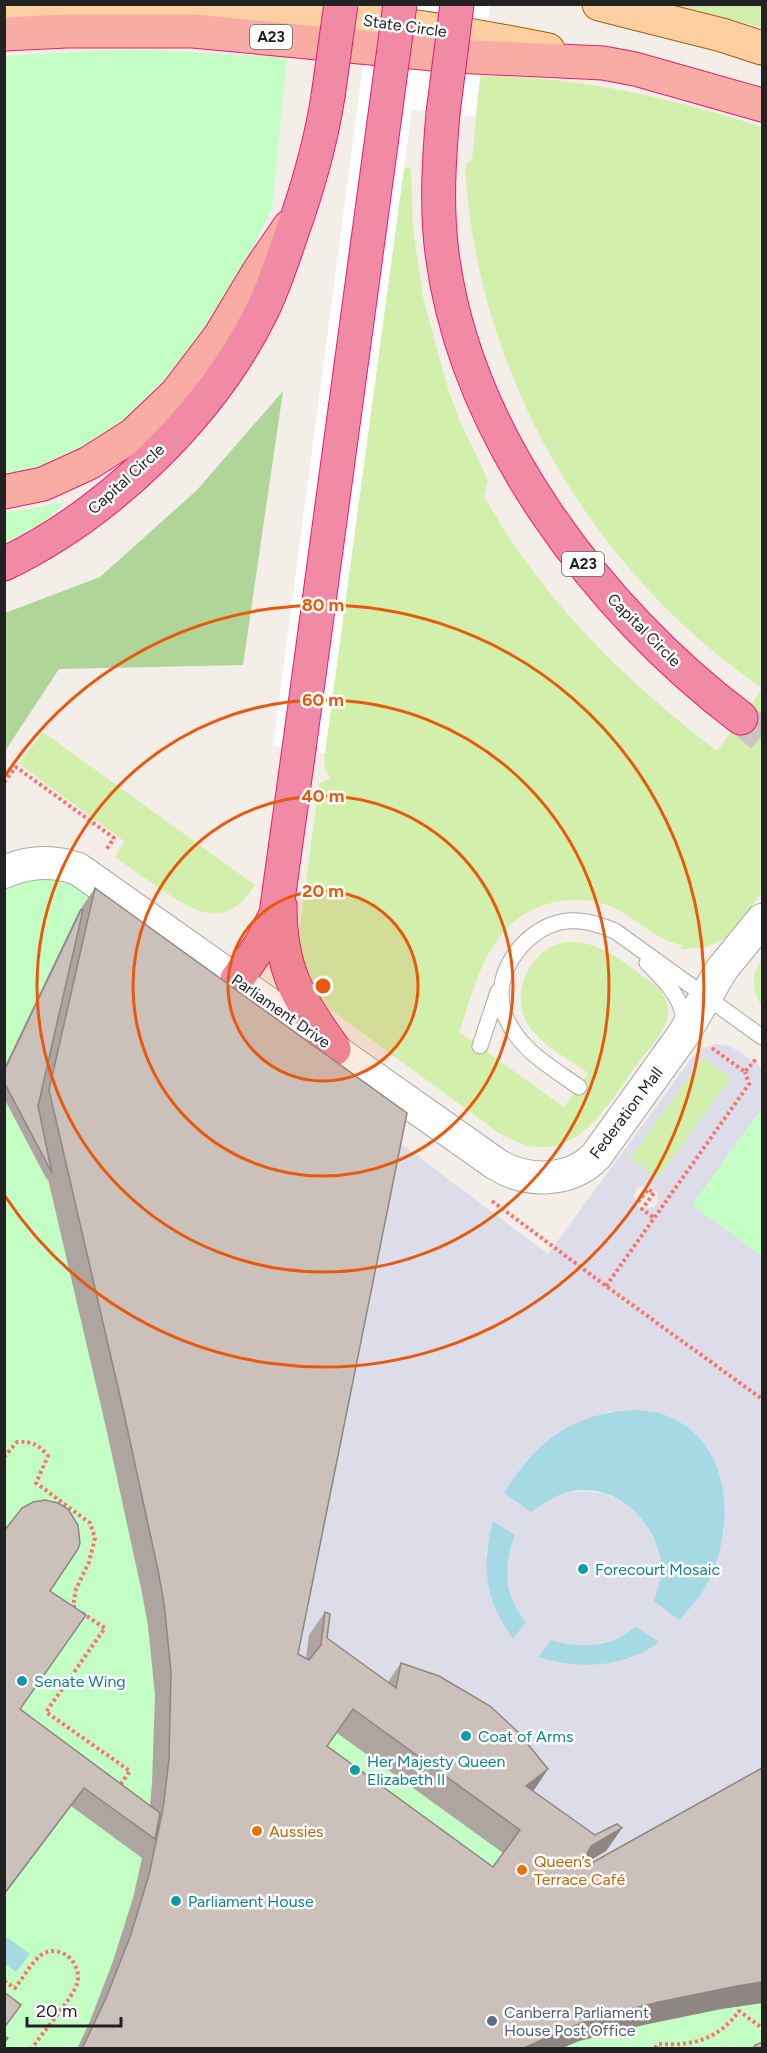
<svg xmlns="http://www.w3.org/2000/svg" width="767" height="2053" viewBox="0 0 767 2053" font-family="Figtree,sans-serif">
<style>
.grass{fill:#d2f0ab}
.forest{fill:#b0d599}
.park{fill:#c3fec4}
.plaza{fill:#dcdde9;fill-rule:evenodd}
.water{fill:#a5dae4}
.pier{fill:#fff}
.lines{fill:none;stroke-linecap:round;stroke-linejoin:round}
.motorway-tunnel{stroke:#c9c5c0;stroke-width:33;stroke-dasharray:33 16;stroke-linecap:butt}
.service-casing{stroke:#a9a9a9;stroke-width:17}
.minor-casing{stroke:#a9a9a9;stroke-width:34}
.primary-casing{stroke:#a05f00;stroke-width:35}
.trunk-casing{stroke:#ec1a72;stroke-width:35}
.motorway-casing{stroke:#ec1a72;stroke-width:35}
.path{stroke:#ff716d;stroke-width:4;stroke-dasharray:3 3;stroke-linecap:butt}
.service{stroke:#fff;stroke-width:15}
.minor{stroke:#fff;stroke-width:32}
.primary{stroke:#ffcfa1;stroke-width:33}
.trunk{stroke:#f8aca3;stroke-width:33}
.motorway{stroke:#f08aa5;stroke-width:33}
.motorway-bridge-casing{stroke:#ec1a72;stroke-width:35;stroke-linecap:butt}
.motorway-bridge{stroke:#f08aa5;stroke-width:33}
.wall{fill:#afa5a0;fill-rule:evenodd}
.shaded-wall{fill:#8e8682}
.building{fill:#cbc0ba;stroke:#8e8682;stroke-width:1.5;fill-rule:evenodd}
.ring{fill:none;stroke:#e8590c;stroke-width:3}
.culture-dot{fill:#0f9aa8;stroke:#fff;stroke-width:2}
.food-dot{fill:#e8710a;stroke:#fff;stroke-width:2}
.service-dot{fill:#5c6f8a;stroke:#fff;stroke-width:2}
.labels{text-anchor:middle;dominant-baseline:central;stroke-width:5;stroke-linejoin:round;paint-order:stroke}
.shield{fill:#fff;stroke:#646464;stroke-width:1.5}
.shield-label{font-size:15px;font-weight:bold;fill:#222}
.street-label{font-size:16px;fill:#222;stroke:#fff}
.culture-label{font-size:16px;fill:#0d838f;stroke:#fff;text-anchor:start}
.food-label{font-size:16px;fill:#c56008;stroke:#fff;text-anchor:start}
.service-label{font-size:16px;fill:#4e5e75;stroke:#fff;text-anchor:start}
.centre{fill:#e8590c;stroke:#fff;stroke-width:3}
.ring-label{font-size:18px;text-anchor:middle;font-weight:bold;fill:#e8590c;stroke:#fff;stroke-width:5;stroke-linejoin:round;paint-order:stroke}
</style>
<rect width="100%" height="100%" fill="#f3eee8"/>
<path class="grass" d="M676 5H762V28L753 25Z
M480 76C578 76 670 98 762 127V688C591 571 476 373 465 165L472 160Z
M403 167 411 168 413 228 423 298 448 389 458 417 488 480 484 496C541 599 625 681 717 751L762 689V892L739 924 724 939 706 947 680 949 683 945C655 941 639 919 614 908 594 899 572 898 551 903 488 920 478 978 459 1032L564 1107 588 1073C570 1060 545 1047 531 1029 504 994 534 937 578 942 607 946 631 968 654 984 662 991 668 1000 668 1012 667 1032 646 1052 635 1067 609 1103 579 1159 526 1145 517 1142 509 1138 500 1134L327 1007 306 979 298 942 319 784 330 778 325 769 324 756Z
M43 732 255 885C227 930 196 914 161 889 146 879 130 868 115 857L124 841 19 764Z
M762 959V1006C751 990 751 975 762 959Z
M703 1058 731 1078 658 1178 630 1158Z"/>
<path class="forest" d="M283 391 243 665 59 669 5 751V613L100 577 197 490Z"/>
<path class="park" d="M130 49 287 57 272 208 203 353 106 448 5 484V56Z
M66 502 27 539 5 548V513Z
M40 877 71 882 380 1102 281 1677 762 1791V2048H5L4 890 18 882Z
M762 1108V1256L692 1205Z"/>
<path class="plaza" d="M716 1044 730 1046 762 1067V1108L692 1205 762 1256V1782L572 1888 281 1677 391 1136 548 1254 694 1055 701 1049ZM703 1058 731 1078 658 1178 630 1158ZM649 1185 657 1193 658 1201 654 1207 642 1209 636 1204 634 1196 637 1188ZM612 1411 725 1529 709 1579 660 1585 661 1567 657 1547 644 1520 624 1502 606 1494 587 1491 568 1492 548 1500 574 1424ZM493 1521 515 1535 509 1549 506 1572 511 1597 519 1614 526 1622 513 1639 486 1555ZM636 1626 659 1642 632 1658 538 1657 551 1640 568 1646H593L624 1636Z"/>
<path class="water" d="M636 1410C644 1411 652 1411 659 1413 731 1435 737 1521 709 1580 702 1595 691 1607 679 1620L654 1601C658 1590 662 1578 661 1565 656 1520 615 1481 568 1492 554 1496 543 1504 531 1512L504 1493C536 1441 574 1412 636 1410Z
M493 1521 515 1535C503 1565 504 1596 526 1622L513 1639C485 1601 481 1567 493 1521Z
M636 1626 659 1642C623 1669 579 1669 538 1657L551 1640C579 1649 613 1648 636 1626Z
M4 1935 30 1954 16 1972 5 1964Z"/>
<path class="pier" d="M371 5H490L475 117 412 109 325 753 273 746Z"/>
<g class="lines">
<path class="motorway-tunnel" d="M741 718 762 736"/>
<defs>
<path id="service" d="M647 963C665 981 684 998 684 1025
M480 1046 498 992
M579 1087C551 1067 521 1051 506 1018 488 979 522 930 561 922 580 918 598 924 615 931L762 1037"/>
<path id="minor" d="M4 872C29 861 53 860 78 869L496 1164C526 1183 570 1183 596 1156L683 1035 722 969 762 920"/>
<path id="primary" d="M599 4 722 35 762 48
M4 7C186 0 371 13 548 50"/>
<path id="trunk" d="M4 34 67 31H193L454 56 603 63 635 69 762 105
M4 492 43 484 89 463 133 435 176 394 220 336 259 271 289 227"/>
<path id="motorway" d="M443 113C439 159 436 207 442 253 465 435 598 610 741 718
M4 564C108 514 210 416 261 313 277 281 286 248 298 215 311 176 322 136 328 96
M280 906C280 969 298 999 334 1049
M237 979 261 944 276 914 299 749"/>
</defs>
<use href="#service" class="service-casing"/>
<use href="#minor" class="minor-casing"/>
<use href="#primary" class="primary-casing"/>
<use href="#trunk" class="trunk-casing"/>
<use href="#motorway" class="motorway-casing"/>
<path class="path" d="M4 782 16 767 114 838 106 850
M712 1048 745 1072 756 1059
M492 1201 606 1286 762 1399
M638 1202 648 1189 654 1193 642 1209 654 1218
M606 1286 749 1084 745 1072
M4 1457 17 1442C32 1441 39 1445 48 1456L36 1483 90 1523 95 1538 89 1562 76 1589 73 1606 76 1608
M82 1613 105 1628 46 1712 130 1771 118 1788
M4 1981 15 1988C23 1978 31 1963 41 1955 61 1942 83 1964 77 1984 73 1997 41 2035 32 2048
M655 2048 658 2044C692 2046 718 2040 739 2011L762 2028"/>
<use href="#service" class="service"/>
<use href="#minor" class="minor"/>
<use href="#primary" class="primary"/>
<use href="#trunk" class="trunk"/>
<use href="#motorway" class="motorway"/>
<defs>
<path id="motorway-bridge" d="M328 96 341 4
M443 113 457 4
M299 749 400 4"/>
</defs>
<use href="#motorway-bridge" class="motorway-bridge-casing"/>
<use href="#motorway-bridge" class="motorway-bridge"/>
</g>
<path class="wall" d="M95 888 298 1654 306 1658 309 1635 325 1612 327 1638 388 1682 401 1663 548 1769 533 1791 595 1835 622 1828 606 1851 586 1863 588 1865 762 1768V2003L721 2009 643 2025 579 2041 560 2049H77L90 2021 113 1961 133 1898 142 1858 71 1806 4 1895V1531L50 1591 20 1709 150 1806 152 1783 155 1695 148 1626 142 1593 107 1432 48 1179 47 1180 4 1098V1068L79 911ZM337 1733 503 1853 493 1867 327 1746Z"/>
<path class="shaded-wall" d="M548 1769 532 1793 526 1786Z
M84 1788 71 1806 4 1895V1894Z
M622 1828 606 1851 575 1869 591 1846Z
M762 1982V2003L721 2009 643 2025 579 2041 560 2049H522L563 2030 595 2018 659 2002 737 1986Z"/>
<path class="building" d="M95 888 407 1113 298 1654 309 1660 321 1645 325 1612 330 1614 327 1638 396 1688 401 1663 439 1676 490 1706 518 1732 548 1769 526 1786 595 1835 617 1824 622 1828 591 1846 583 1860 588 1865 762 1768V1982L737 1986 659 2002 595 2018 563 2030 522 2049H82L106 1998 130 1937 149 1875 163 1809 169 1759 171 1672 164 1603 158 1570 123 1409 49 1090ZM353 1709 520 1830 493 1867 327 1746Z
M81 910H83L38 1106 52 1173 4 1082V1071Z
M45 1500 58 1503 68 1509 78 1525 80 1543 78 1549 50 1591 86 1615 20 1709 160 1813 155 1839 84 1788 4 1894V1531L22 1508 33 1502Z
M4 1992 21 2005 4 2028Z
M4 2036 8 2038 4 2043Z
M760 2043H762V2049H753L755 2045Z"/>
<circle cx="323" cy="986" r="95" fill="#e8590c" fill-opacity=".12"/>
<g class="ring">
<circle cx="323" cy="986" r="95"/>
<circle cx="323" cy="986" r="190"/>
<circle cx="323" cy="986" r="286"/>
<path d="M5 776A381 381 0 1 1 5 1196"/>
</g>
<g class="culture-dot">
<circle cx="583" cy="1569" r="6"/>
<circle cx="22" cy="1681" r="6"/>
<circle cx="466" cy="1736" r="6"/>
<circle cx="355" cy="1770" r="6"/>
<circle cx="176" cy="1901" r="6"/>
</g>
<g class="food-dot">
<circle cx="257" cy="1831" r="6"/>
<circle cx="522" cy="1870" r="6"/>
</g>
<circle class="service-dot" cx="492" cy="2021" r="6"/>
<g class="labels">
<g class="shield">
<rect x="250" y="25" width="42" height="24" rx="4.5"/>
<rect x="562" y="552" width="42" height="24" rx="4.5"/>
</g>
<g class="shield-label">
<text x="271" y="37">A23</text>
<text x="583" y="564">A23</text>
</g>
<g class="street-label">
<text transform="translate(405 26) rotate(8)">State Circle</text>
<text transform="translate(126 479) rotate(-42)">Capital Circle</text>
<text transform="translate(644 630) rotate(45)">Capital Circle</text>
<text transform="translate(281 1011) rotate(35)">Parliament Drive</text>
<text transform="translate(626 1113) rotate(-53)">Federation Mall</text>
</g>
<g class="culture-label">
<text x="595" y="1569">Forecourt Mosaic</text>
<text x="34" y="1681">Senate Wing</text>
<text x="478" y="1736">Coat of Arms</text>
<text x="367" y="1761">Her Majesty Queen<tspan x="367" dy="18">Elizabeth II</tspan></text>
<text x="188" y="1901">Parliament House</text>
</g>
<g class="food-label">
<text x="269" y="1831">Aussies</text>
<text x="534" y="1861">Queen’s<tspan x="534" dy="18">Terrace Café</tspan></text>
</g>
<g class="service-label">
<text x="504" y="2012">Canberra Parliament<tspan x="504" dy="18">House Post Office</tspan></text>
</g>
</g>
<circle cx="323" cy="986" r="9" class="centre"/>
<g class="ring-label">
<text x="323" y="611">80 m</text>
<text x="323" y="706">60 m</text>
<text x="323" y="802">40 m</text>
<text x="323" y="897">20 m</text>
</g>
<rect width="767" height="2053" fill="none" stroke="#222222" stroke-width="12"/>
<path d="M27 2017v9h94v-9" fill="none" stroke="#222222" stroke-width="3"/>
<text x="36" y="2017" font-size="18" fill="#222222" stroke="#ffffff" stroke-width="4.5" paint-order="stroke">20 m</text>
</svg>
